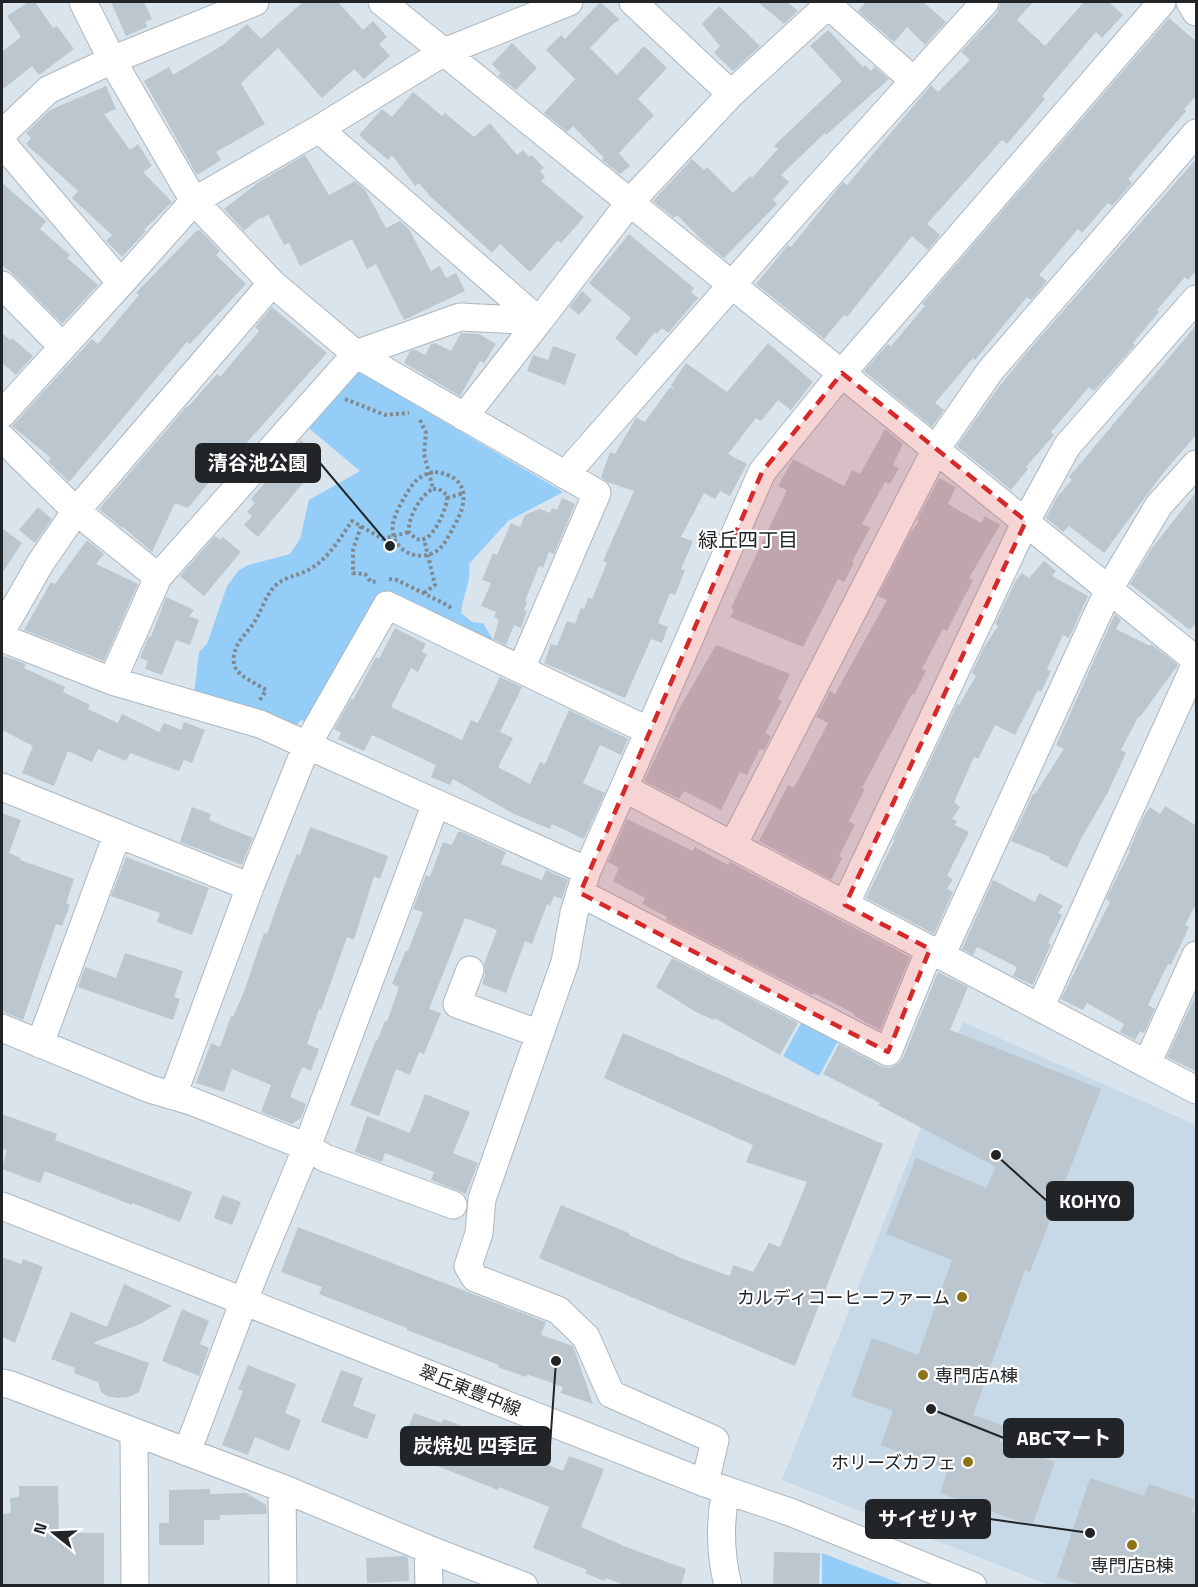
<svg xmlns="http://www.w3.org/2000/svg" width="1198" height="1587" viewBox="0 0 1198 1587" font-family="'Titillium Web','Noto Sans JP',sans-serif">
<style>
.built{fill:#c7d8e6}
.green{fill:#93cdf8}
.building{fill:#bbc6ce}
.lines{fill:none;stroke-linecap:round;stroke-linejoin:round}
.minor-casing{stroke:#acb6bf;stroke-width:29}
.path{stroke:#81898f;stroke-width:4;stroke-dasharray:3 3;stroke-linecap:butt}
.minor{stroke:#fff;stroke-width:27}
.marked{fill:#d62828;fill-opacity:0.2;stroke:#d62828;stroke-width:4.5;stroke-dasharray:12 8;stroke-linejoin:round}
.poi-dot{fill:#8d7216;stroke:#fff;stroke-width:2}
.labels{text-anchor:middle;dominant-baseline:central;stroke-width:4.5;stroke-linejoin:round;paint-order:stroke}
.poi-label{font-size:18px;fill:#212528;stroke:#fff;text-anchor:end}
.street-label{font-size:18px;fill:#212528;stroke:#fff}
.neighbourhood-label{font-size:20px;fill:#212528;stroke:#fff}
.leader{fill:none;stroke:#212528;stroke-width:2}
.callout-dot{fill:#212528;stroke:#fff;stroke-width:2}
.callout{fill:#212528;stroke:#212528;stroke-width:2}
.callout-label{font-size:20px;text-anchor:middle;font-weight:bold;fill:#fff}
</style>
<rect width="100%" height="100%" fill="#d9e4ed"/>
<path class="built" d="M963 1022 1196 1125V1585H1049L782 1480Z"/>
<path class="green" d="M360 368 377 382 563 492 508 521 469 564C472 582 462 596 461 613L472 622 483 623 496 645 379 593 307 722 301 720 296 726 257 709 194 695 199 652 207 644 227 586 238 571 248 565 290 554 300 539 309 500 360 471 304 424Z
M805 1016 841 1035 819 1076 783 1056Z
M822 1553 904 1585H822Z"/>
<path class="building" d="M28 2H35L53 28 57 26 74 49 39 75 32 66 2 90V52L21 37 7 16Z
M111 2H144L152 19 145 22 147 27 126 36Z
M303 2H338L363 30 373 21 387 37 379 44 390 56 364 79 354 69 322 98 278 48 241 83 265 124 216 152 221 160 197 175 144 81 169 67 173 75 223 45 247 24 261 39Z
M600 2 620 20 614 23 590 48 617 75 644 46 667 68 638 99 654 115 619 153 630 166 620 174 602 160 604 158 573 126 567 132 544 113 575 79 546 50 561 35 565 39Z
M758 2H787L798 11 784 24Z
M866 2H923L946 22 925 45 907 27 894 42 858 11Z
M1001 2H1033L1017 20 1045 46 1084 2H1109L1123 15 1102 38 1096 32 1042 96 1045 99 1007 144 1002 140 927 224 940 235 928 250 912 236 847 317 844 315 824 339 756 284 788 245 791 247 843 182 847 185 931 85 938 92 970 60 961 52 997 13Z
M719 6 760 46 733 71 714 53 720 46 702 24Z
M1169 18 1197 42V95L1184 109 1186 111 1128 179 1132 183 1112 206 1108 203 1082 233 1078 229 1039 275 1047 281 1031 300 1027 297 975 360 973 358 935 403 944 410 932 427 864 371 888 344 891 346 925 306 922 304Z
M828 30 863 67 865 65 871 71 875 67 889 79 826 135 825 133 781 175 789 182 773 200 777 204 724 258 705 243 677 215 674 218 653 201 692 159 704 170 707 167 733 193 750 176 752 178 778 149 774 146 842 81 810 46Z
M512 43 537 68 516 90 498 76 501 73 492 64Z
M106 86 116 109 104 114 130 150 138 144 152 166 143 172 172 202 144 230 146 231 122 257 106 241 112 235 72 198 78 191 26 144 31 138 26 133 50 110Z
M413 92 442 116 445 113 474 137 490 123 517 155 523 150 529 157 532 155 544 168 540 171 545 177 541 181 584 217 561 243 558 240 530 272 500 244 492 253 430 196 419 183 415 186 392 155 388 160 359 135 382 109 392 117Z
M305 155 329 195 355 181 365 190 386 228 400 221 409 229 431 271 440 266 446 278 456 273 465 291 404 320 376 264 367 269 352 239 300 266 289 243 284 245 268 214 262 219 261 217 244 231 224 209 259 182Z
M1197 158V270L1188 280 1185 277 1157 310 1159 312 1133 343 1135 345 1094 391 1089 387 1051 432 1054 435 1026 467 1028 469 1011 490 957 446 998 388 1023 357Z
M2 183 46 221 40 229 70 255 67 258 98 285 62 324 13 274 2 265Z
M200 230 220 251 216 255 246 284 190 344 187 342 69 482 48 461 51 458 12 426 92 339 98 344 139 295 136 293 196 231Z
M629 234 694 288 691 292 698 298 668 333 662 328 657 334 655 332 636 356 615 338 631 318 589 283Z
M582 291 592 300 579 315 569 307Z
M272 307 327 353 242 448 239 445 188 508 175 503 152 552 123 527 122 528 99 509 187 406 188 407 217 374 220 377 259 331 255 327Z
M1197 324V434L1164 472 1104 553 1069 526 1063 532 1046 518 1057 497 1072 480 1069 477Z
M2 333 10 340 12 338 33 356 16 375 2 363Z
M461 333 479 334 496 344 484 363 480 361 460 396 404 363 410 351 415 350 425 355 431 344 435 343 451 351Z
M768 343 813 382 791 410 778 400 761 421 756 418 728 454 747 464 730 496 720 491 715 499 704 493 681 537 693 541 681 569 685 570 675 595 670 593 658 623 668 627 662 643 651 639 625 698 544 663 551 644 557 646 567 621 575 624 581 608 584 609 588 598 592 599 607 563 603 561 634 491 607 482 601 477 610 452 615 454 636 418 645 422 670 387 675 389 671 385 686 363 727 392Z
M553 346 576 354 565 385 527 371 533 355 548 360Z
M885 429 903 444 893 465 899 468 890 484 885 482 862 524 870 528 852 562 854 563 844 582 838 579 803 647 730 617 734 610 731 608 787 490 778 486 793 459 844 486 852 470 860 474Z
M301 440 320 456 310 468 313 471 258 537 244 525 252 516 247 512 255 503 251 499Z
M939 478 956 487 948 504 981 523 985 516 1000 525 969 578 973 580 947 631 943 629 922 669 926 671 914 695 912 694 862 788 865 789 849 821 855 825 839 856 842 858 831 880 759 841 788 785 794 788 828 723 816 717 830 691 835 694 887 600 878 596 910 533 919 521 917 520Z
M1197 491V622L1190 630 1130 584 1152 548Z
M562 498 575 504 554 554 549 552 543 568 539 566 525 601 527 602 524 610 527 611 521 628 514 625 506 645 493 639 499 620 494 617 496 612 481 606 491 583 482 580 493 553 497 555 511 523 520 527 525 515 540 509 550 513 552 508 557 510Z
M38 507 52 519 35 543 19 530Z
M2 528 22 543 2 573Z
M215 536 221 540 223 537 241 552 204 596 180 576Z
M87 540 104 554 96 564 138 584 104 661 24 630 51 582 55 584Z
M1044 561 1056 571 1052 576 1088 596 1069 638 1063 635 1047 669 1051 671 1041 692 1038 690 1015 735 995 725 978 759 974 757 954 802 960 807 952 819 957 821 955 825 969 832 947 876 953 879 947 889 953 892 934 934 866 898 894 841 893 840 957 704 959 705 976 676 972 673 983 649 998 626 995 624 1015 582 1022 573 1029 578Z
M166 597 194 610 189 616 199 620 190 645 176 640 162 675 145 669 148 661 140 658 149 636 151 637Z
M1115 614 1121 620 1116 629 1150 646 1151 644 1178 665 1140 717H1138L1121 750 1126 753 1107 794 1083 835 1067 868 1049 859 1050 857 1011 841 1033 794H1035L1064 749 1056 745Z
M395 628 426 644 422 652 427 654 418 672 411 668 391 707 462 740 471 720 478 723 500 677 522 687 500 732 513 738 498 767 530 784 540 762 545 764 569 710 628 739 621 755 600 745 583 783 605 793 584 839 552 824 550 829 514 814 453 779 450 785 431 777 436 765 372 735 364 751 338 739 341 733 334 729 351 699 353 700 376 657 379 659Z
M716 645 790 674 778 699 782 701 765 733 771 736 764 750 760 749 747 775 740 772 721 810 684 791 679 799 644 781 679 709Z
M4 656 26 664 24 668 65 687 63 692 90 705 88 709 118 723 122 714 159 732 164 723 181 730 184 722 205 730 192 763 184 760 179 771 130 753 126 761 98 749 92 762 68 751 54 786 22 773 33 746 2 730V660Z
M1165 806 1197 826V902L1185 925 1189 927 1171 965 1168 964 1148 1005 1155 1009 1144 1033 1140 1031 1135 1040 1120 1032 1124 1024 1087 1003 1083 1010 1061 999 1110 902 1106 899 1130 851 1129 850 1145 814 1150 807 1160 814Z
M192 807 211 814 209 820 253 838 242 865 180 842Z
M2 813 21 820 9 853 21 858 20 860 74 879 66 903 70 905 62 926 56 924 23 1020 2 1011Z
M627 819 693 851 695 847 728 865 730 862 910 957 880 1030 854 1016 855 1014 814 993 812 995 666 920 667 917 642 904 645 898 613 881 619 868 608 862Z
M310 827 388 856 380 879 374 876 354 940 347 937 321 1010 319 1009 307 1044 319 1049 311 1071 302 1067 290 1097 306 1104 301 1118 292 1124 261 1112 271 1085 232 1069 224 1092 196 1083 211 1043 220 1047 231 1016 233 1017 245 989 264 933 267 934 285 884 297 854 300 855Z
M458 832H462L506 852 501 864 542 880 546 870 568 880 562 899 554 896 550 906 547 904 532 944 525 941 506 993 482 984 485 975 484 964 497 930 465 918 429 1009 441 1013 424 1054 419 1052 410 1075 396 1069 379 1116 350 1105 376 1040 377 1041 385 1021 387 1022 399 987 392 984 406 950 408 951 423 912 413 909 426 875 430 877 443 842 452 845Z
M126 857 209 888 192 935 157 922 160 913 111 896Z
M993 880 1035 902 1039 893 1063 906 1058 913 1062 915 1048 943 1051 944 1033 985 1013 976 1017 967 977 947 973 955 962 949Z
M125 953 183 971 174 997 180 999 173 1020 78 987 85 967 116 978Z
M672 958 798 1023 780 1055 715 1018 714 1020 696 1012 656 987Z
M938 972 968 987 950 1030 1101 1089 1030 1272 1025 1270 973 1415 1005 1426 999 1442 1055 1462 1032 1526 940 1493 948 1470 881 1445 893 1411 851 1396 872 1338 918 1355 952 1260 886 1234 916 1158 986 1188 996 1167 878 1105 880 1103 823 1074 839 1044 881 1066 890 1068 898 1064 903 1058Z
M1197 992V1072L1167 1057Z
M623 1033 883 1144 795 1366 539 1258 561 1205 629 1233V1235L686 1260 730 1276 733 1265 753 1272 769 1243 780 1247 807 1182 746 1162 753 1145 604 1078Z
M425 1094 470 1112 453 1153 478 1163 466 1194 431 1180 434 1172 385 1153 382 1162 355 1152 367 1116 410 1133Z
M2 1114 57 1134 55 1140 192 1192 180 1222 133 1203 132 1205 45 1171 40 1183 2 1169 7 1150 2 1148Z
M222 1195 241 1202 232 1225 214 1218Z
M298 1227 546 1322 541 1335 573 1346 593 1404 561 1393 563 1387 527 1374 526 1377 498 1367 499 1365 407 1330V1328L319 1294 322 1287 281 1272Z
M2 1257 21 1264 23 1259 43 1267 15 1343 2 1337Z
M124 1284 172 1306 140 1324 93 1343 149 1363 139 1392 129 1397 117 1398 107 1396 101 1392 98 1382 74 1373 75 1368 51 1359 71 1312 107 1327Z
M182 1309 209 1321 200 1344 209 1348 199 1376 162 1361Z
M248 1365 296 1384 285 1413 301 1420 289 1451 255 1437 248 1455 222 1445 243 1391 238 1389Z
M341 1370 363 1378 353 1406 376 1415 367 1439 321 1422Z
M414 1413 442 1423 443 1419 468 1428 463 1442 514 1461 517 1453 563 1471 569 1456 604 1469 581 1527 626 1547 686 1569 681 1586H626L606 1578 604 1581 585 1573 587 1570 533 1548 549 1507 499 1487 498 1490 399 1451Z
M1090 1478 1144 1496 1149 1484 1196 1500 1192 1512 1197 1514V1586H1083L1057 1577Z
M19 1486H58L59 1533H104V1586H3V1555H2L3 1514 11 1513 10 1498 19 1497Z
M210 1489V1494L246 1493 266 1505 267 1514 220 1515V1520H204V1545H159V1523H169V1490Z
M774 1552 820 1553 819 1586H773Z
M405 1556 408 1558 409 1581 367 1583 366 1558Z"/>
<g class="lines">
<defs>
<path id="minor" d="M83 2 112 60 194 201 272 283 356 354 597 493 521 669
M382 2 1196 660
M633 2 731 94
M1190 2 1196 12
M828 5 913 80
M319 129 539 321 464 417
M2 134 48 90 112 60 255 2
M2 143 121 283 2 414
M121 283 194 201 319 129 444 52 569 2
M2 285 63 347
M2 438 76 511 158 577 112 681
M565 475 801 206 985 2
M158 577 356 354 460 317 539 321 630 202 731 94 828 5 825 2
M2 630 41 562 76 511 272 283
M2 638 112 681 260 724 587 871 574 913 565 962 482 1199 479 1233 468 1266 475 1278 558 1310 586 1337 611 1394 715 1440 705 1483
M649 731 762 472 842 373 1162 2
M2 787 250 887
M624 788 1196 1090
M733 845 936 449 990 371 1196 133
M580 893 888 1052 930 949
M845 905 1026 521 1067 446 1196 299
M941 956 1109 589 1159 505 1196 464
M470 970 457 1004 540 1034
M1040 1008 1196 663
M2 1028 150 1089 191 1101 307 1147 325 1158 453 1205
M40 1044 117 835
M1147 1064 1196 955
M173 1095 250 887 307 745 387 605 649 731 587 871
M2 1206 705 1483 790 1512 973 1586
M2 1383 11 1385 282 1488 428 1549 524 1586
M134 1432 135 1586
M187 1452 255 1272 307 1147 436 803
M282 1488 283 1586
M726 1490C719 1523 720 1553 728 1586
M428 1549 429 1586"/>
</defs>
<use href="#minor" class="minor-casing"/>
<path class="path" d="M345 399 385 415 409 413
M420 420 426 433 424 454 433 489
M435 472C469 476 469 501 454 526 451 532 447 540 442 546 432 558 413 559 401 548 385 532 395 514 404 498 408 491 412 484 418 479 423 475 428 473 435 472Z
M433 489H439L447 495C449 505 435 534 426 538 422 540 421 540 416 539L409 532C407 519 421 494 433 489Z
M447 498 464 493
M361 526 353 550V573L365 574 371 582 378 581
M389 579 397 580 449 606 451 609
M424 593 435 585 424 539
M260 700 266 690C257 684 242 678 236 669 233 664 233 656 235 651 238 640 247 633 253 624 261 613 264 599 273 588 282 577 298 576 310 569 329 558 340 538 352 521L383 539 409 532"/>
<use href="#minor" class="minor"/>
</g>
<path class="marked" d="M842 373 1026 521 845 905 930 949 888 1052 580 893 762 472Z"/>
<g class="poi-dot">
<circle cx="962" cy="1297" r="6"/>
<circle cx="923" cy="1375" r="6"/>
<circle cx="968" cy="1462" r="6"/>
<circle cx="1132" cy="1545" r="6"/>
</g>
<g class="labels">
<g class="poi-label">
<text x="950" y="1297">カルディコーヒーファーム</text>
<text x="935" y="1375" text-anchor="start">専門店A棟</text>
<text x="956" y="1462">ホリーズカフェ</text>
<text x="1132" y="1565" text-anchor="middle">専門店B棟</text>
</g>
<g class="street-label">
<text transform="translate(470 1390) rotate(22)">翠丘東豊中線</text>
</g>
<g class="neighbourhood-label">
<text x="748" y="539">緑丘四丁目</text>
</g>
</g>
<path class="leader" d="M390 546L320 463M996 1155L1047 1201M931 1409L1004 1438M556 1361L550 1446M1090 1533L990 1519"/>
<g class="callout-dot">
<circle cx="390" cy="546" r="6"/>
<circle cx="996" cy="1155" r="6"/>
<circle cx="931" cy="1409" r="6"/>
<circle cx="556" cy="1361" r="6"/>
<circle cx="1090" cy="1533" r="6"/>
</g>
<g class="callout">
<rect x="196" y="444" width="124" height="38" rx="6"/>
<rect x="1047" y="1182" width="86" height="38" rx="6"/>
<rect x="1004" y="1419" width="119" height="38" rx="6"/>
<rect x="401" y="1427" width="149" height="38" rx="6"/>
<rect x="866" y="1500" width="124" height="38" rx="6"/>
</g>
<g class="callout-label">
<text x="258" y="470">清谷池公園</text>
<text x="1090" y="1208">KOHYO</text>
<text x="1064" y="1445">ABCマート</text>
<text x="475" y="1453">炭焼処 四季匠</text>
<text x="928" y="1526">サイゼリヤ</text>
</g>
<rect width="1198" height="1587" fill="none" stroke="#212528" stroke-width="6"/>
<g transform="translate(54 1533) rotate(288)" stroke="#ffffff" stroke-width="4.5" paint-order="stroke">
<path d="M0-4.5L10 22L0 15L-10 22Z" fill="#212528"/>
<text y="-9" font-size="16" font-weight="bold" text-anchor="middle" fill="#212528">N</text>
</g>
</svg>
